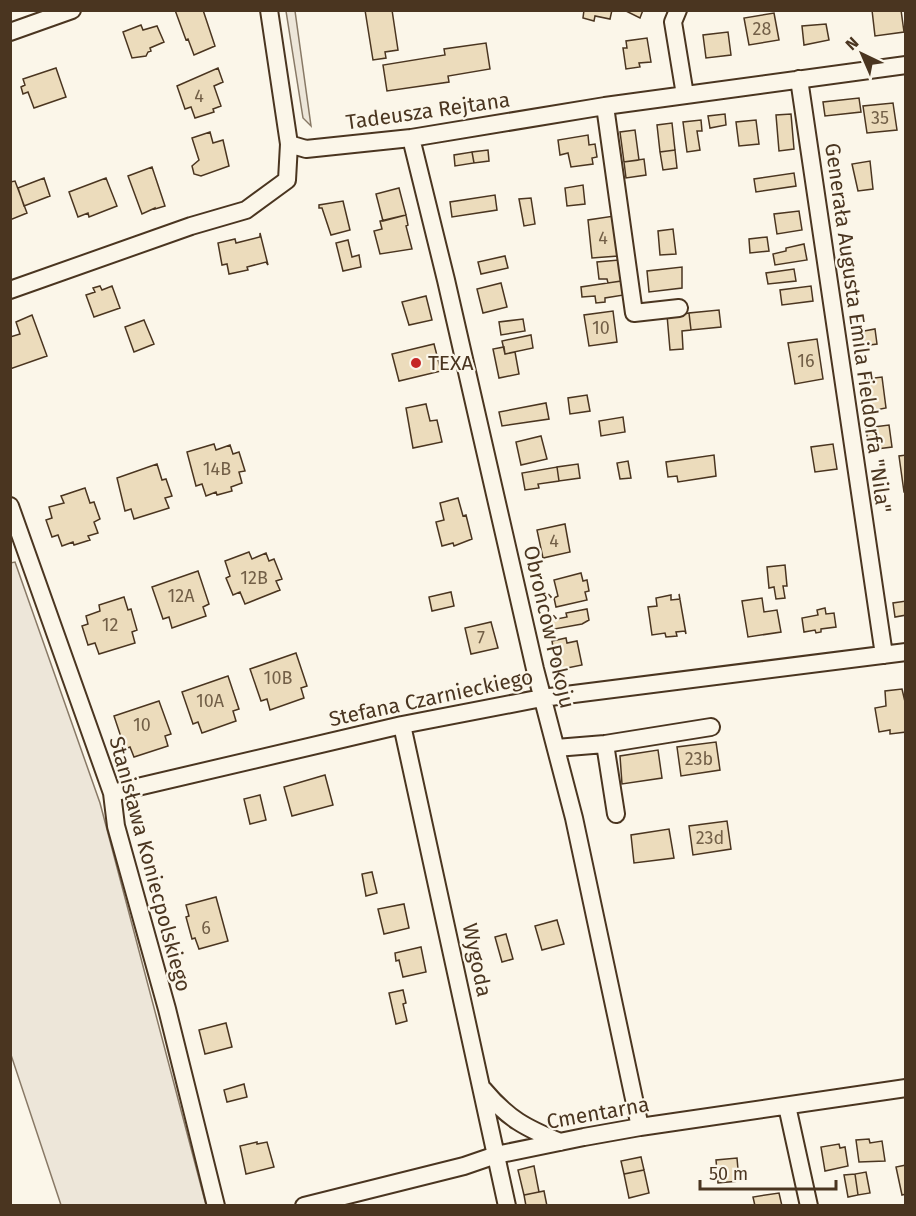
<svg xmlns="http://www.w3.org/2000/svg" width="916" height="1216" viewBox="0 0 916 1216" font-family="'Fira Sans',sans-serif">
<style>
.green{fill:#ede6d9;stroke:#887966;stroke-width:1.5}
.building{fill:#ecdcbc;stroke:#4a3520;stroke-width:1.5}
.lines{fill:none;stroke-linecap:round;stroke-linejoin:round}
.street-casing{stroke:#4a3520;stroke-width:20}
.street{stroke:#fbf6e9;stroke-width:16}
.poi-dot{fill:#c62828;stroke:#fbf6e9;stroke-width:2}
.labels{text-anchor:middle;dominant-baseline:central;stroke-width:4.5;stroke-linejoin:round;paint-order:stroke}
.number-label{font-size:18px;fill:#725f47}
.street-label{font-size:21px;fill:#4a3520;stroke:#fbf6e9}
.poi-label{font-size:21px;fill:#4a3520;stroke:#fbf6e9;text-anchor:start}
</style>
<rect width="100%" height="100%" fill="#fbf6e9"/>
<path class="green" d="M286 11H295L311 126 303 118Z
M15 562 100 803 206 1205H61L11 1055 10 563Z"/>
<path class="building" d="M175 10H203L215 46 194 55 188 39 186 40Z
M365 10H392L398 50 385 52 386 58 373 60Z
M584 10H612L610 19 595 16 594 21 583 18Z
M624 10H643L640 18Z
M872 10H901L904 32 875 36Z
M774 13 779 40 749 45 744 18Z
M826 24 829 40 804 45 802 26Z
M141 25 143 30 157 26 164 42 150 48 151 51 148 52 146 56 132 58 123 32Z
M728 32 731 55 706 58 703 35Z
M647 38 651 62 639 63 640 67 626 69 623 48H627L626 41Z
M486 43 490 69 448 76 449 82 387 91 383 65 445 55 444 49Z
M56 68 66 97 34 108 28 92 23 94 21 87 25 85 23 79Z
M218 68 223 82 214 86 221 106 213 109 214 112 195 118 191 107 185 109 177 86Z
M859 98 861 112 825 116 823 102Z
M893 103 897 130 867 133 863 106Z
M725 114 726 125 710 128 708 116Z
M791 114 794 149 779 151 776 115Z
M701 120 702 131H697L700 150 687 152 683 122Z
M756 120 759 144 739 146 736 122Z
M672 123 675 150 660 152 657 125Z
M635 130 639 160 624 162 620 132Z
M210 132 213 143 223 140 229 166 201 176 194 174 192 166 199 160 192 138Z
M588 135 589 145 595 144 597 157 592 158 593 164 571 167 568 153 560 155 558 140Z
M488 150 489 161 474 163 472 152Z
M675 150 677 168 663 170 660 152Z
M472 152 474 163 455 166 454 155Z
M644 159 646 175 626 178 624 162Z
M870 161 873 189 858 191 852 164Z
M152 167 165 206 155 209V208L142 214 128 176Z
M794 173 796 186 756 192 754 179Z
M44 178 50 196 24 206 18 188Z
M106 178 117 206 89 217 88 213 78 217 69 192Z
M15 181 27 213 10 220V182Z
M583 185 585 204 567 206 565 188Z
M399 188 406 215 383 221 376 194Z
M495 195 497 210 452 217 450 202Z
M531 198 535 224 524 226 519 199Z
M343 201 350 230 331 235 322 208H319V205Z
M799 211 802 230 777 234 774 214Z
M406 215 408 225 406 226 412 249 380 254 374 231 382 229 380 221Z
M614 216 618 256 592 258 588 220Z
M673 229 676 254 660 255 658 231Z
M260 233 268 265 266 262 247 267 248 270 229 274 227 264 222 265 218 243 235 239 236 243 260 237Z
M767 237 769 251 750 253 749 239Z
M348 240 352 257 359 255 361 267 343 271 336 243Z
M804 244 807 260 775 265 773 254 786 251V248Z
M505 256 508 268 481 274 478 262Z
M619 260 621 281 608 283 607 279H599L597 262Z
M682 267V288L649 292 647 271Z
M794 269 796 281 768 284 766 273Z
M621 281 624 295 605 298V302L596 303 595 296 582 297 581 287Z
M501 283 507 307 483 313 477 289Z
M100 286 102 290 112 286 120 308 94 317 86 295 95 292 93 288Z
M811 286 813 301 782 305 780 290Z
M426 296 432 320 409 325 402 302Z
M719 310 721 327 691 330 689 313Z
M613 311 617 342 589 346 584 315Z
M689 313 691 330 682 331 683 349 670 350 667 315Z
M32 315 47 356 10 369V337L20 334 16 322Z
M523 319 525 331 501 335 499 322Z
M144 320 154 344 134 352 125 327Z
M875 329 877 344 855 347 853 333Z
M531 335 533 348 505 354 502 341Z
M817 339 823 379 795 384 788 343Z
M434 344 441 371 399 381 392 354Z
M504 347 505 354 515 352 519 374 499 378 493 349Z
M882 377 886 408 865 412 861 386 868 385 867 379Z
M587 395 590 411 570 414 568 398Z
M546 403 549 419 502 426 499 412Z
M426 404 430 421 437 420 442 442 413 448 406 408Z
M623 417 625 432 601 436 599 421Z
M889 425 892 447 869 450 866 428Z
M541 436 547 459 521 465 516 442Z
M214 444 216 450 230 445 233 454 239 452 245 471 239 472 242 483 231 487 232 491 217 495 216 492 206 496 202 484 196 486 187 452Z
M833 444 837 469 815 472 811 447Z
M714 455 716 476 678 482 677 476 668 477 666 462Z
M906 455V492H904L899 456Z
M628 461 631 478 620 479 617 463Z
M157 464 162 480 166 479 172 496 165 498 169 508 134 519 131 509 125 511 117 478Z
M578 464 580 478 559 481 557 467Z
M557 467 559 481 538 484 539 488 525 490 522 473Z
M85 488 90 503 94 502 100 519 94 522 98 533 88 536 90 540 74 545 73 542 62 546 58 535 52 537 46 520 52 518 49 507 64 503 61 496Z
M458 498 463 516 466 515 472 539 454 546 453 543 442 546 436 522 444 520 440 503Z
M565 524 570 552 543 558 537 530Z
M249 552 252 559 266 553 269 561 274 559 282 579 276 581 280 590 245 604 240 592 233 595 226 578 230 576 225 561Z
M785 565 787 586H783L785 598 776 599 774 587 769 588 767 567Z
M198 571 209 604 203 607 206 616 172 628 169 617 163 619 152 587Z
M581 573 583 581 587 580 589 591 585 592 587 600 556 607 554 598 558 596 554 580Z
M451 592 454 606 432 611 429 597Z
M679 594 686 634 685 631 676 632 677 636 666 637 665 633 652 635 648 607 657 606 656 598 671 595V600L680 599Z
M124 597 128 610 131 609 137 630 132 632 135 643 99 654 95 643 88 645 82 626 88 624 86 616 100 611 99 605Z
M762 598 764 612 777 610 781 632 748 637 742 601Z
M906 601V615L895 617 893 603Z
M825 608 826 614 834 613 836 627 821 629V632L816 633 815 630 804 632 802 618 818 615 817 610Z
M587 609 589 620 582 624 549 630 547 621 567 617 566 613Z
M491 622 498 648 471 654 465 628Z
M566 638 567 643 577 641 582 665 557 670 552 641Z
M296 653 307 686 301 688 304 698 270 710 267 699 261 701 250 669Z
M228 676 239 709 233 711 236 721 202 733 198 722 193 724 182 692Z
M902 689 906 706V732L890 734V730L879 732 875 708 886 706 885 691Z
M159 701 171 734 165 736 168 746 134 757 130 747 125 749 114 716Z
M716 742 720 770 681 776 677 747Z
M658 750 662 778 622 784 620 756Z
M325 775 333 805 292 816 284 787Z
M260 795 266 820 250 824 244 799Z
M727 821 731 849 693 855 689 826Z
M669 829 674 858 634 863 631 835Z
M372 872 377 893 366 896 362 874Z
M216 897 228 941 199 949 195 938 192 939 186 917 189 916 186 905Z
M404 904 409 928 384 934 378 909Z
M557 920 564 944 542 950 535 926Z
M506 934 513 959 502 962 495 937Z
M421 947 426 972 403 977 399 960 396 961 395 953Z
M403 990 406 1003 403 1004 407 1021 396 1024 389 993Z
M226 1023 232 1047 205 1054 199 1030Z
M244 1084 247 1097 227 1102 224 1090Z
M869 1139 870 1143 882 1141 885 1161 859 1162 856 1140Z
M257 1142V1144L267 1142 274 1167 246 1174 240 1146Z
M839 1144 840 1148 845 1147 848 1166 825 1171 821 1147Z
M641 1157 644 1170 624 1174 621 1161Z
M737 1158 739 1181 718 1183 716 1160Z
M906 1165V1194L902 1195 896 1167Z
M534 1166 539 1192 524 1195 518 1170Z
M644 1170 649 1193 629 1198 624 1174Z
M866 1172 870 1193 858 1195 855 1174Z
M855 1174 858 1195 848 1197 844 1175Z
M544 1191 547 1206H526L524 1195Z
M779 1193 782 1206H755L753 1197Z"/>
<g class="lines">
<defs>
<path id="street" d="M678 10 673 22 685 95
M10 32 72 10
M799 79 884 655
M605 106 634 313 679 308
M411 138 446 280 535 669 574 818 640 1127
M289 144 306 149 411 138 605 106 906 65
M10 290 191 226 246 210 287 180 289 144 269 10
M10 506 112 793 116 826 167 1009 216 1206
M402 725 507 1206
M605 744 616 814
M556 748 605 744 711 727
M112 793 402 725 542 698 906 652
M483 1089C508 1119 526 1128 560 1142
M787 1106 809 1206
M304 1206 464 1166 496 1155 584 1137 640 1127 906 1088"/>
</defs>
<use href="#street" class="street-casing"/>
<use href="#street" class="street"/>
</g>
<circle class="poi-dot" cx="416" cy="363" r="6"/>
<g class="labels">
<g class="number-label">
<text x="762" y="29">28</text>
<text x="199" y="96">4</text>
<text x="880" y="118">35</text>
<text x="603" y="238">4</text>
<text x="601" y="328">10</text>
<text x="806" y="361">16</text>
<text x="217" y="469">14B</text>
<text x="554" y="541">4</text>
<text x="254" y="578">12B</text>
<text x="181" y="596">12A</text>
<text x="110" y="625">12</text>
<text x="481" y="638">7</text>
<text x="278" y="678">10B</text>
<text x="210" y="701">10A</text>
<text x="142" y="725">10</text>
<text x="699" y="759">23b</text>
<text x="710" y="838">23d</text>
<text x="206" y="928">6</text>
</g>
<g class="street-label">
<text transform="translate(428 111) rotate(-8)">Tadeusza Rejtana</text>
<text transform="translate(858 328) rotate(82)">Generała Augusta Emila Fieldorfa "Nila"</text>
<text transform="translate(549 627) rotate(77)">Obrońców Pokoju</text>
<text transform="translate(431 698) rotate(-12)">Stefana Czarnieckiego</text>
<text transform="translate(150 864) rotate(75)">Stanisława Koniecpolskiego</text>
<text transform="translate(477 960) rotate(78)">Wygoda</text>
<text transform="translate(598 1113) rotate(-10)">Cmentarna</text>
</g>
<g class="poi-label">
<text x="428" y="363">TEXA</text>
</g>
</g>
<rect width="916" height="1216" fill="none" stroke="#4a3520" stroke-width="24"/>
<g transform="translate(862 54) rotate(316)" stroke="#fbf6e9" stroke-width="4.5" paint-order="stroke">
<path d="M0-4.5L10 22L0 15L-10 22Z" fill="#4a3520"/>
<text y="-9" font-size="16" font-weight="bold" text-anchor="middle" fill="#4a3520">N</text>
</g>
<path d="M700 1180v9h136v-9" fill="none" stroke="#4a3520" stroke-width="3"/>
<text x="709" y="1180" font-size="18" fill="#4a3520" stroke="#fbf6e9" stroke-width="4.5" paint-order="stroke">50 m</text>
</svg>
